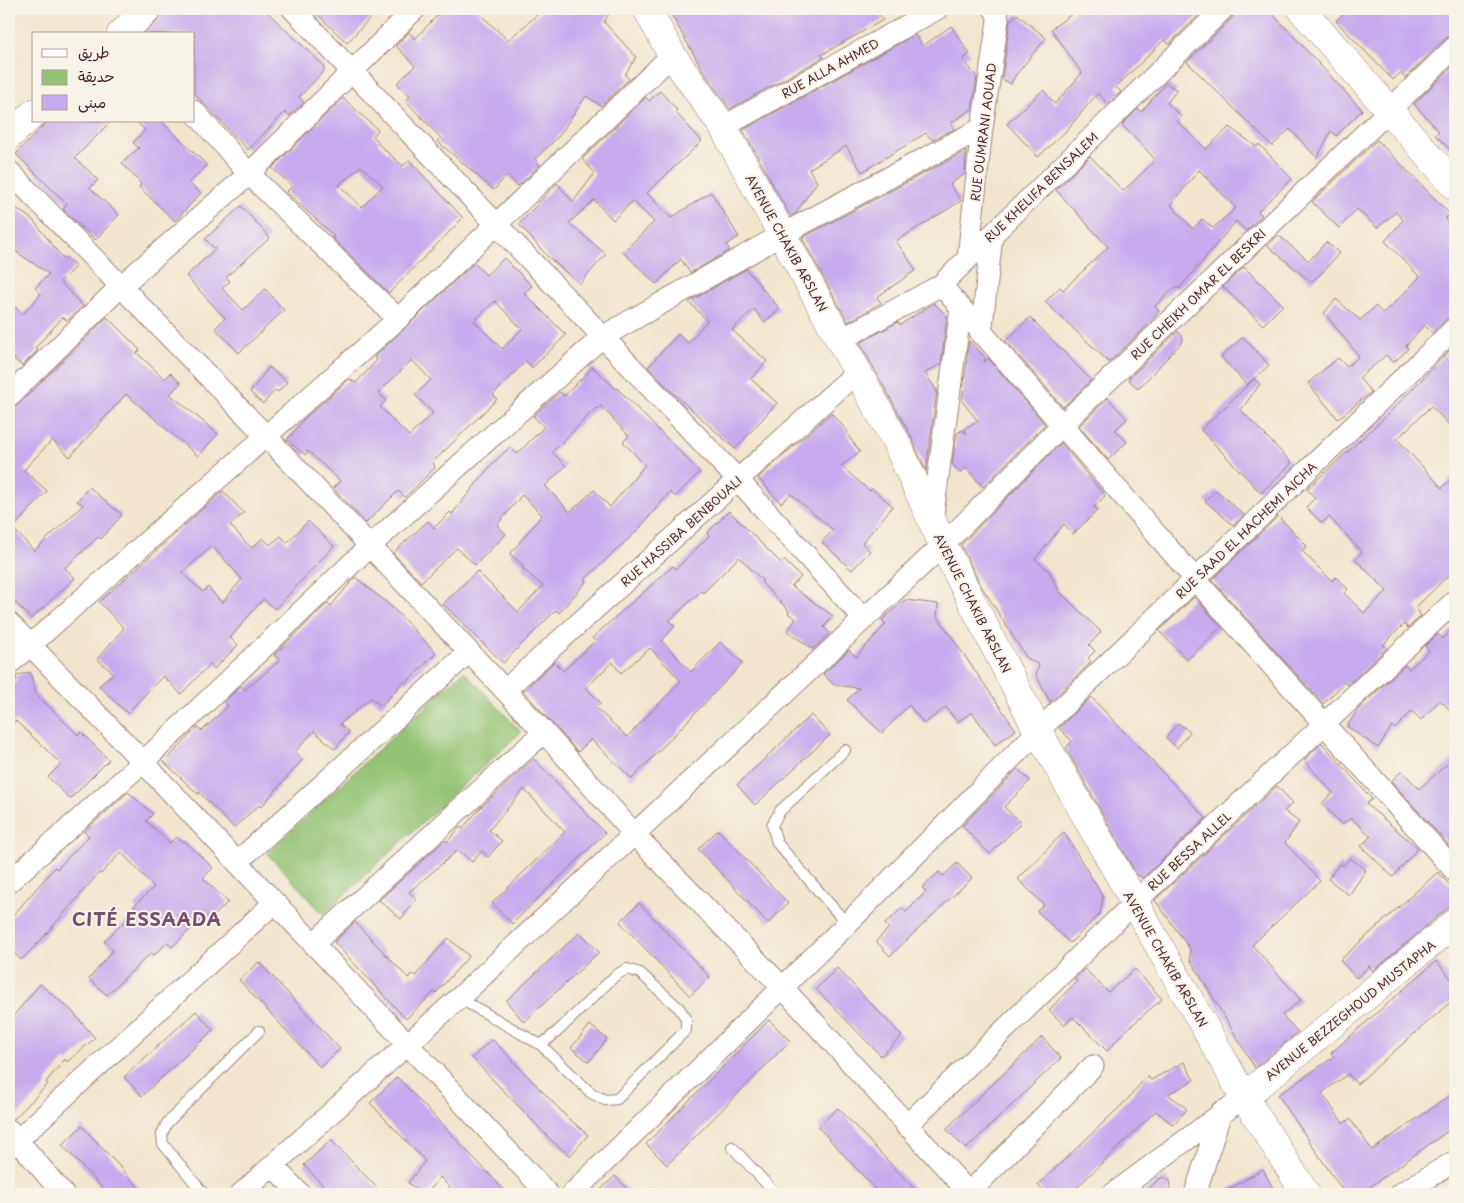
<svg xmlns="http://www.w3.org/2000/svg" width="1464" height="1203" viewBox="0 0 1464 1203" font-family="'Playpen Sans','Playpen Sans Arabic',sans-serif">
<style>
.green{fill:#92c373;stroke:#6e714f}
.building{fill:#c6acee;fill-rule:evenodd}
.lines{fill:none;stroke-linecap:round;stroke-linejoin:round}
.service-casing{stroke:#9e827c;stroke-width:12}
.minor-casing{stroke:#9e827c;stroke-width:23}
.secondary-casing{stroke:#9e827c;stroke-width:29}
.service{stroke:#fff;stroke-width:10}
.minor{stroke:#fff;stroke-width:21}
.secondary{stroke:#fff;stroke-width:28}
.labels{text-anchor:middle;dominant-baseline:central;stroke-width:4;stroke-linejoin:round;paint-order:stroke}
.street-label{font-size:12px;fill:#4a1f2b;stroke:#f7f3e8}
.district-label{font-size:18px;font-weight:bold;letter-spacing:1px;fill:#75506f;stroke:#f7f3e8}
</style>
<rect width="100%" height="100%" fill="#f7f3e8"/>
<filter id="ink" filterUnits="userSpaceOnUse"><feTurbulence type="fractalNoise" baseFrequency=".02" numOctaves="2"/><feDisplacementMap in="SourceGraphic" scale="10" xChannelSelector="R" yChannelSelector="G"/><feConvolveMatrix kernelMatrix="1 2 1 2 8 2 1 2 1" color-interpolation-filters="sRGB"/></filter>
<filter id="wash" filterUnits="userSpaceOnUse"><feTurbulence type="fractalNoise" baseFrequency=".0096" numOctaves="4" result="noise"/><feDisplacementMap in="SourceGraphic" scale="20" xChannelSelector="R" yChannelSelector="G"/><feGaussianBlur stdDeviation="1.12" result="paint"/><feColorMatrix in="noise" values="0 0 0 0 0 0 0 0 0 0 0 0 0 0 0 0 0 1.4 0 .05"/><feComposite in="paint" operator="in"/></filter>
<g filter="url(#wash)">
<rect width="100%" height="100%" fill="#f1e6cd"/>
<path class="green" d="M464 671 521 732 323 914 267 853Z"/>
<g id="blocks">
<path class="building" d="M162 9H264L324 66V71L299 97 304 102 289 116 285 112 248 150 194 93V34H144L158 20Z
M312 9H378L347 43Z
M443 9H474L508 40 544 9H612L604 22 636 57 625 75 629 79 601 106 586 96 559 136 535 159 540 165 518 186 507 175 494 190 437 141 441 138 406 101 410 96 397 83 415 66 396 46 409 32 415 39Z
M686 9H876L883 20 821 55 824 57 730 109 705 74 672 16Z
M1079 9H1205L1169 44 1164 40 1116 87 1121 92 1108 104 1098 93 1065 132 1038 157 1007 124 1043 90 1055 104 1082 73 1051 29Z
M1235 9H1268L1362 110 1336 136 1331 131 1317 158 1290 129 1272 146 1187 62 1232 18Z
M1349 9H1455V35L1446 38 1405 78 1400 73 1393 80 1336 21Z
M1017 14 1046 38 1015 76 1011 84 1002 79 1010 20Z
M951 26 970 54 963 59 977 77 972 109 951 123 954 129 932 140 926 133 862 172 846 146 809 169 817 182 796 213 790 216 743 130 915 35 923 46Z
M1455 64V154L1435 135 1439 131 1414 104Z
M1166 83 1177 90 1167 103 1181 116 1177 121 1206 149 1229 127 1257 147 1259 144 1292 179 1258 211 1262 215 1246 231 1236 221 1179 289 1175 287 1155 306 1159 311 1152 321 1109 362 1045 302 1060 287 1063 290 1108 247 1056 190 1090 156 1123 191 1156 160 1122 125 1138 109 1141 112ZM1199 170 1236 208 1213 228 1202 219 1193 229 1171 205Z
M660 91 677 110 675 112 702 141 647 193 671 218 711 192 739 237 726 245 730 250 690 273 681 259 656 284 623 252 654 222 633 201 613 220 594 200 569 223 606 254 580 284 547 256 519 224 557 183 573 202 595 173 582 159 646 97 649 101Z
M343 98 378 130 373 136 379 142 377 143 403 166 409 160 463 218 389 293 332 237 334 236 286 192 292 186 272 168ZM361 166 383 186 362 207 339 185Z
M48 121H111L75 158 98 180 90 188 119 215 95 240 63 209 67 204 16 154Z
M136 121H161L207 165 189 183 201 193 175 221 139 187 141 184 122 163 139 148 133 143 145 130Z
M1377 140 1450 214 1445 219 1455 229V316L1446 319 1432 333 1424 325 1406 346 1408 349 1393 363 1386 355 1359 378 1371 392 1338 419 1308 383 1338 358 1347 367 1359 356 1324 313 1336 299 1360 320 1376 306 1383 314 1420 277 1385 241 1403 220 1396 212 1377 228 1357 209 1339 228 1312 202Z
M966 151 965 174 950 184 961 201 896 241 916 270 877 297 881 303 848 322 802 238Z
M9 203 33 220 64 260 66 257 76 266 60 282 83 306 67 321 63 317 35 348 38 350 22 366 9 354V302L23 314 41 294 35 288 49 274 9 247Z
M241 206 270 238 226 277 230 281 222 288 243 310 265 289 284 310 239 353 215 328 225 318 186 276 215 249 205 239Z
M1278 235 1309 261 1326 242 1339 253 1323 272 1311 282 1268 246Z
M504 258 532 286 524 293 566 335 532 368 526 361 493 395 497 399 433 462 435 468 405 497 398 491 366 523 333 488 340 481 308 451 305 455 287 440 303 420 349 379 356 383 377 360 374 357 474 263 486 275ZM495 301 522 329 502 349 474 321ZM412 360 431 380 415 395 433 413 409 436 380 407 386 400 378 393Z
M1244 267 1283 305 1263 325 1223 287Z
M746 269 780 309 764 322 754 309 732 330 767 361 751 379 777 403 735 449 671 391 648 367 678 334 688 343 707 321 689 302Z
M934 303 947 316 941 364 925 373 937 391 926 471 910 434 860 343 898 322 900 325Z
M107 317 140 350 137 353 165 379 170 373 181 383 170 394 218 434 198 456 126 394 70 457 52 440 24 470 47 491 13 528 34 551 83 505 77 501 89 487 122 515 101 539 98 537 65 568 75 578 31 619 9 595V409L18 405Z
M1030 317 1091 380 1063 407 1006 341Z
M1178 331 1183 337V341L1138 389 1128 379Z
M1243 337 1269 365 1247 385 1221 357Z
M969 341 985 357 984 362 988 358 1045 424 983 487 966 468 960 473 952 464 957 433 963 430 966 434 965 428 978 421 962 401Z
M1455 345V431L1431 406 1397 439 1442 488 1455 475V569L1416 607 1421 616 1408 628 1404 624 1383 645 1387 648 1348 685 1345 682 1323 704 1212 580 1278 516 1307 546 1302 551 1332 581 1336 577 1348 589 1344 593 1364 613 1387 591 1355 559 1362 552 1329 517 1322 523 1306 507 1315 498 1307 489 1385 417Z
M269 367 287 382 278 392 275 390 263 404 250 392Z
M593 367 616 389 617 388 700 472 675 497 670 492 638 530 585 579 587 581 559 613 556 610 503 663 443 604 477 571 518 612 543 586 522 568 524 566 510 554 542 515 522 495 497 525 506 534 475 565 457 548 421 582 393 553 428 521 434 528 450 512 452 514 492 464 510 447 517 454 544 427 533 416 560 392 564 396ZM601 406 629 436 623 442 645 465 610 507 594 490 570 512 545 486 566 466 552 452 596 408 598 409Z
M1254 379 1260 384 1241 410 1292 463 1261 493 1201 430Z
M1108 398 1127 419 1115 430 1127 442 1108 460 1079 426Z
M831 413 848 432 846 433 860 452 841 466 870 491 872 489 893 506 862 543 870 551 852 570 822 542 833 530 791 494 781 503 758 478Z
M1061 443 1105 496 1094 507 1098 510 1073 534 1064 524 1035 559 1049 571 1059 591 1101 632 1089 645 1095 651 1088 658 1091 662 1050 702 1036 675 1039 665 1026 657 980 584 961 545Z
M1216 490 1244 515 1233 525 1205 501Z
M223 491 244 513 230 525 251 548 263 538 270 545 281 536 287 543 308 521 334 546 275 609 263 599 230 638 238 645 214 669 210 664 181 694 163 676 127 713 99 686 113 673 97 659 124 628 99 602ZM212 546 242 579 222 603 208 587 203 592 182 573Z
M729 511 781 563 784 560 801 577 791 586 833 616 824 627 830 633 813 649 787 631 796 619 788 613 789 611 761 582 763 581 739 557 703 593 701 591 669 621 675 626 662 641 691 672 720 642 743 663 632 779 591 739 578 752 523 691 554 662 563 671 595 641 592 638 673 566 676 569 709 536 707 533ZM650 648 681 681 627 737 596 708 601 703 586 688 612 662 621 673Z
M355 577 393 608 436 653 406 683 404 681 381 706 371 698 340 724 349 732 335 749 314 731 295 752 303 759 261 807 259 805 234 828 199 792 198 794 164 762 198 727 202 731 228 706 224 702 241 686 245 690 280 660 274 655 328 603 331 606Z
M1194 597 1221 627 1187 660 1159 631Z
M905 600 938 604 937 616 1016 730 995 745 972 712 957 722 946 707 924 724 909 705 882 733 847 700 859 688 834 685 823 674 849 650 856 657 886 624 882 620Z
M1455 626V715L1440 700 1421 720 1412 711 1395 729 1392 726 1378 748 1347 726 1359 708 1405 665 1409 669 1429 651 1425 646 1438 634 1443 639Z
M30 672 36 694 78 735 81 732 109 760 70 799 48 777 61 764 16 721 9 727V687L17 680 16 676Z
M1091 697 1206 818 1143 878 1136 874 1066 748 1072 741 1059 728Z
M811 715 830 735 755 805 737 785Z
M1178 723 1190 732 1177 748 1166 738Z
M1322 743 1372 799 1366 804 1418 848 1393 877 1361 846 1371 836 1351 818 1342 825 1322 803 1333 793 1304 760Z
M1455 757V852L1391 781 1402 771 1419 789Z
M534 759 605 833 512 924 492 903 565 832 524 789 489 830 502 841 488 857 482 851 472 862 458 850 409 892 417 899 401 919 379 900 445 840 447 842 460 827 462 829 481 807Z
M1018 769 1030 781 1004 807 1021 823 990 854 962 826Z
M1277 786 1293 803 1284 811 1299 822 1285 843 1320 881 1252 945 1301 1000 1282 1015 1298 1032 1255 1068 1190 959V949L1155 900Z
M128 792 153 814 146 821 170 843 176 837 182 842 184 840 213 868 203 878 228 902 204 926 199 921 172 947 168 942 154 955 151 953 107 995 89 979 113 950 104 941 137 910 134 906 154 887 121 852 101 874 99 873 41 940 21 960 9 947V920L55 867 57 869 89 836 84 832Z
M718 830 788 903 768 923 698 849Z
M1064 832 1103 897 1100 914 1070 943 1037 911 1044 905 1018 879Z
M1350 858 1366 870 1349 895 1328 879 1340 863 1343 866Z
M957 863 972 878 890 956 876 941 889 928 885 924 902 908 906 912 926 892 922 888 939 872 943 876Z
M1438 872 1455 891V902L1373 971 1369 966 1356 978 1340 960Z
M639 903 710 977 690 996 620 922Z
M355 922 408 978 413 974 415 976 448 938 469 956 436 993 434 992 406 1019 334 942Z
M580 932 599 952 524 1022 506 1001Z
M1436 961 1455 983V998L1357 1084 1348 1074 1322 1093 1343 1123 1350 1119 1372 1150 1455 1092V1126L1360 1194H1345L1278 1095 1334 1057 1331 1053Z
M259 962 340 1049 320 1067 239 980Z
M837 968 902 1036 881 1056 816 989Z
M1085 969 1108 992 1135 969 1162 999 1125 1031 1107 1051 1073 1017 1064 1025 1049 1010 1077 981 1074 979Z
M40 984 71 1010 95 1038 67 1062 65 1059 46 1082 48 1084 14 1119 9 1118V1021Z
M196 1011 213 1030 142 1096 124 1077Z
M769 1020 790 1041 667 1165 646 1144Z
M590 1025 607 1039 589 1062 571 1048Z
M1042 1037 1061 1058 966 1149 946 1129Z
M492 1039 568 1118 588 1135 570 1156 551 1140 472 1058Z
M1184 1062 1194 1080 1168 1094 1187 1109 1173 1125 1156 1111 1070 1194H1046L1038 1185 1127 1100 1147 1076 1151 1080Z
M397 1077 508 1194H456L440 1177 427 1194H422L408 1183 425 1161 370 1103Z
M838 1108 919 1194H880L818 1127Z
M82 1126 145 1194H108L62 1145Z
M331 1140 383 1194H331L304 1165Z
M1263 1169 1276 1194H1221Z
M615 1176 632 1194H596Z
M1164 1177 1170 1181 1171 1185 1167 1194H1142L1159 1179Z"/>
</g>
</g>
<g filter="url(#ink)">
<use href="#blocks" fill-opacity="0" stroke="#9e827c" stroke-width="1"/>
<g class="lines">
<defs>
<path id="service" d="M845 750 780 811 772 825 777 843 847 924
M459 998 541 1045 591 1093 605 1100 617 1099 686 1030V1018L679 1008 640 973 627 969 616 975 558 1031 541 1045
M732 1147 776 1194
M204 1194 163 1144 162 1134 167 1123 259 1031"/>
<path id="minor" d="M293 9 738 480 863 618
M194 111 249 174 398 319
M723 127 937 9
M9 171 267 437 370 546 544 732 635 835 783 988 970 1194
M968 258 982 128 998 20 997 12 994 9
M941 285 1195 579 1455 871
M981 334 992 236
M840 340 941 285 1223 9
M9 396 120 287 249 174 415 9
M932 521 961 308
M9 623 143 762 548 1194
M9 664 398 319 672 55
M505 690 857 372
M237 862 469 652
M9 882 143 762 370 546 602 337 783 234 982 128
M313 944 544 732
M906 1126 1134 903 1455 601
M9 1130 63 1194
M9 1148 274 903
M273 1166 300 1194
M969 1193 1093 1066
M241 1194 459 998 943 545 1062 425 1455 47
M572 1194 847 924 1038 731 1455 328
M1113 1194 1244 1097
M1195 1194 1221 1112
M1400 1194 1455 1161"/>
<path id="secondary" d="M647 9 672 55 723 127 896 442 943 545 1038 731 1244 1097 1306 1194
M1301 9 1455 186
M121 34 147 9
M9 136 34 113
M1244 1097 1455 923"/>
</defs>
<use href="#service" class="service-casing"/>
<use href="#minor" class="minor-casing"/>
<use href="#secondary" class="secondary-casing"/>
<use href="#service" class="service"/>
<use href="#minor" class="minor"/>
<use href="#secondary" class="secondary"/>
</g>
</g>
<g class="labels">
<g class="street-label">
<text transform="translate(830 68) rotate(-29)">RUE ALLA AHMED</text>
<text transform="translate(983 132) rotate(-83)">RUE OUMRANI AOUAD</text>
<text transform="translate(1041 187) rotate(-44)">RUE KHELIFA BENSALEM</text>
<text transform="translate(787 243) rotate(61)">AVENUE CHAKIB ARSLAN</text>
<text transform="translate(1198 294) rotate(-44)">RUE CHEIKH OMAR EL BESKRI</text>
<text transform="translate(1246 530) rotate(-44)">RUE SAAD EL HACHEMI AICHA</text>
<text transform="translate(681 531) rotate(-42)">RUE HASSIBA BENBOUALI</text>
<text transform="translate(973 603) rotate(63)">AVENUE CHAKIB ARSLAN</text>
<text transform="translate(1189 851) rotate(-43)">RUE BESSA ALLEL</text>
<text transform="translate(1166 959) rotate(60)">AVENUE CHAKIB ARSLAN</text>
<text transform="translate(1350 1010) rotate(-39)">AVENUE BEZZEGHOUD MUSTAPHA</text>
</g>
<g class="district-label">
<text x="147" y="918">CITÉ ESSAADA</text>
</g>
</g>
<rect width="1464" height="1203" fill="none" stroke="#f7f3e8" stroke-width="30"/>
<rect x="32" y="32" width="162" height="90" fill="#f7f3e8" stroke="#b29e9c"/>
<rect x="42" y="49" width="25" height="8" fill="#ffffff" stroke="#b29e9c"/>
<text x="78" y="58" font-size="15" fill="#4a1f2b">طريق</text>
<rect x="42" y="70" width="25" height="15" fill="#92c373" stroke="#b29e9c"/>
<text x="78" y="82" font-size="15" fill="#4a1f2b">حديقة</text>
<rect x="42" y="95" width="25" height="15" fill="#c6acee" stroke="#b29e9c"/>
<text x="78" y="108" font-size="15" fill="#4a1f2b">مبنى</text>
</svg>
